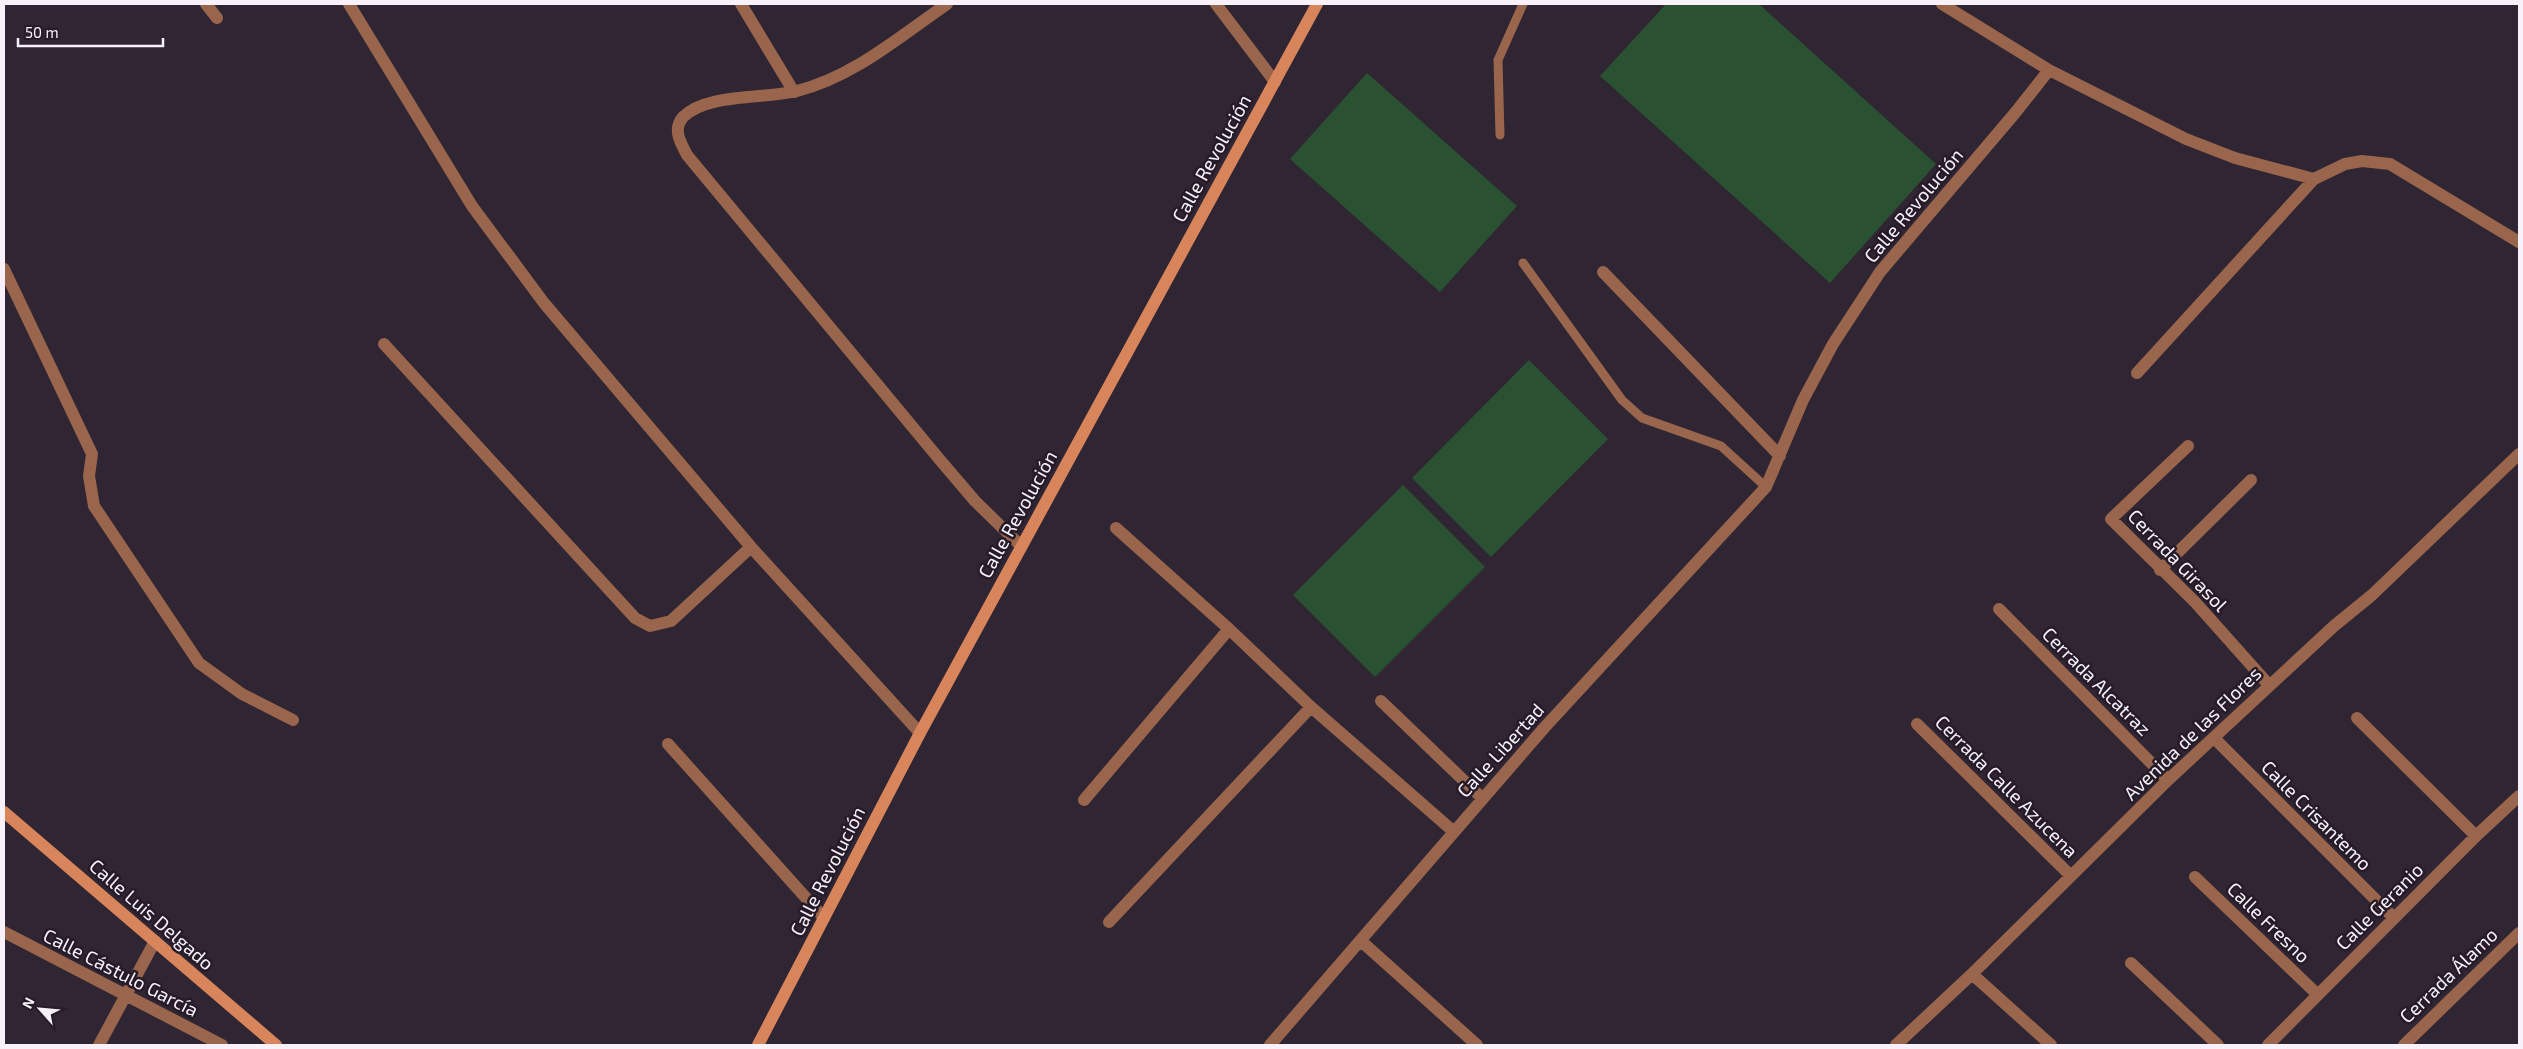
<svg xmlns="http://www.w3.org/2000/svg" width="2523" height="1049" viewBox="0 0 2523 1049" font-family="'Exo 2',sans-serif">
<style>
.garden{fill:#2a5131}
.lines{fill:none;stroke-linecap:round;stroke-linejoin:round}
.lane{stroke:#99654c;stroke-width:9}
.street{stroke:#99654c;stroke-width:12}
.secondary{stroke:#d8855c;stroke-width:12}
.labels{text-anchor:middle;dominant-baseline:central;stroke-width:5;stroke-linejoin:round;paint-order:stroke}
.street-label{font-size:19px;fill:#f8f1fa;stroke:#261c28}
</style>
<rect width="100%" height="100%" fill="#302532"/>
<path class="garden" d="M1666 4H1759L1936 164 1830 283 1600 76Z
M1367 73 1517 206 1440 292 1290 159Z
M1529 360 1608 439 1491 557 1412 478Z
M1403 485 1485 567 1375 677 1293 595Z"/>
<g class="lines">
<path class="lane" d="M1500 135 1498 60 1523 4
M1523 263 1622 400 1642 418 1721 446 1766 487"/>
<path class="street" d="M206 4 217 18
M349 4 472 206 544 303 751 547 920 733
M741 4 794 92
M947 4C899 37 853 77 797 91 765 99 707 93 683 117 672 130 681 143 687 155L940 460 975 501 1021 546
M1216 4 1275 82
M2049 70 2186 139 2235 158 2314 179
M4 269 92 454 89 476 94 506 199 663 242 694 293 720
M1603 272 1780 456
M384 344 635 618 650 626 671 621 751 547
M2137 373 2314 179 2345 164 2362 161 2390 164 2519 242
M2188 446 2111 519 2195 602 2269 685
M1116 528 1229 629
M2160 570 2251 480
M1999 609 2168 780
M1381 701 1482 798
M2357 718 2476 836
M1917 724 2071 876
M2214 738 2394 918
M668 744 824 918
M1084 800 1229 629 1311 707 1453 831
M2195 877 2318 995
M1109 922 1311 707
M4 932 222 1045
M1361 941 1477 1045
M2131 963 2218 1045
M1972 974 2051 1045
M99 1045 155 941
M1270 1045 1544 728 1766 487 1803 400 1833 344 1880 272 2015 113 2049 70 1942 4
M1896 1045 1972 974 2168 780 2334 626 2372 595 2519 454
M2268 1045 2476 836 2519 796
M2404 1045 2519 933"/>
<path class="secondary" d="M4 812 276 1045
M758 1045 920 733 1317 4"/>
</g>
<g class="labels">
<g class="street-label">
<text transform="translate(1211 158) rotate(-61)">Calle Revolución</text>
<text transform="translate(1913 205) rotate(-50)">Calle Revolución</text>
<text transform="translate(1017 514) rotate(-61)">Calle Revolución</text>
<text transform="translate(2178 560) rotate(46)">Cerrada Girasol</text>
<text transform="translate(2097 681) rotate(45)">Cerrada Alcatraz</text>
<text transform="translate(2192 733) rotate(-44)">Avenida de las Flores</text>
<text transform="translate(1500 750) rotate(-48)">Calle Libertad</text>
<text transform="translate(2007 786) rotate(45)">Cerrada Calle Azucena</text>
<text transform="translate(2317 815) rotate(45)">Calle Crisantemo</text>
<text transform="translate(827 871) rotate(-63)">Calle Revolución</text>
<text transform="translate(2379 906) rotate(-45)">Calle Geranio</text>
<text transform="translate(152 914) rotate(41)">Calle Luis Delgado</text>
<text transform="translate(2269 922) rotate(44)">Calle Fresno</text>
<text transform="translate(121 972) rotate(27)">Calle Cástulo García</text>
<text transform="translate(2448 975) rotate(-44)">Cerrada Álamo</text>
</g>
</g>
<rect width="2523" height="1049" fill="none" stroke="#f8f1fa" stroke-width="10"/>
<g transform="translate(40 1009) rotate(297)" stroke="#261c28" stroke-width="4" paint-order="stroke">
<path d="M0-4L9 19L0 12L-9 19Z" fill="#f8f1fa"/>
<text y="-8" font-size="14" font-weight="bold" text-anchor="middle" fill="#f8f1fa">N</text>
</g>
<path d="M18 38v8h145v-8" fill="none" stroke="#f8f1fa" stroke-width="2.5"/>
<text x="25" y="38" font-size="15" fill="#f8f1fa" stroke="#261c28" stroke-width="4" paint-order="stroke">50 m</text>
</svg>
